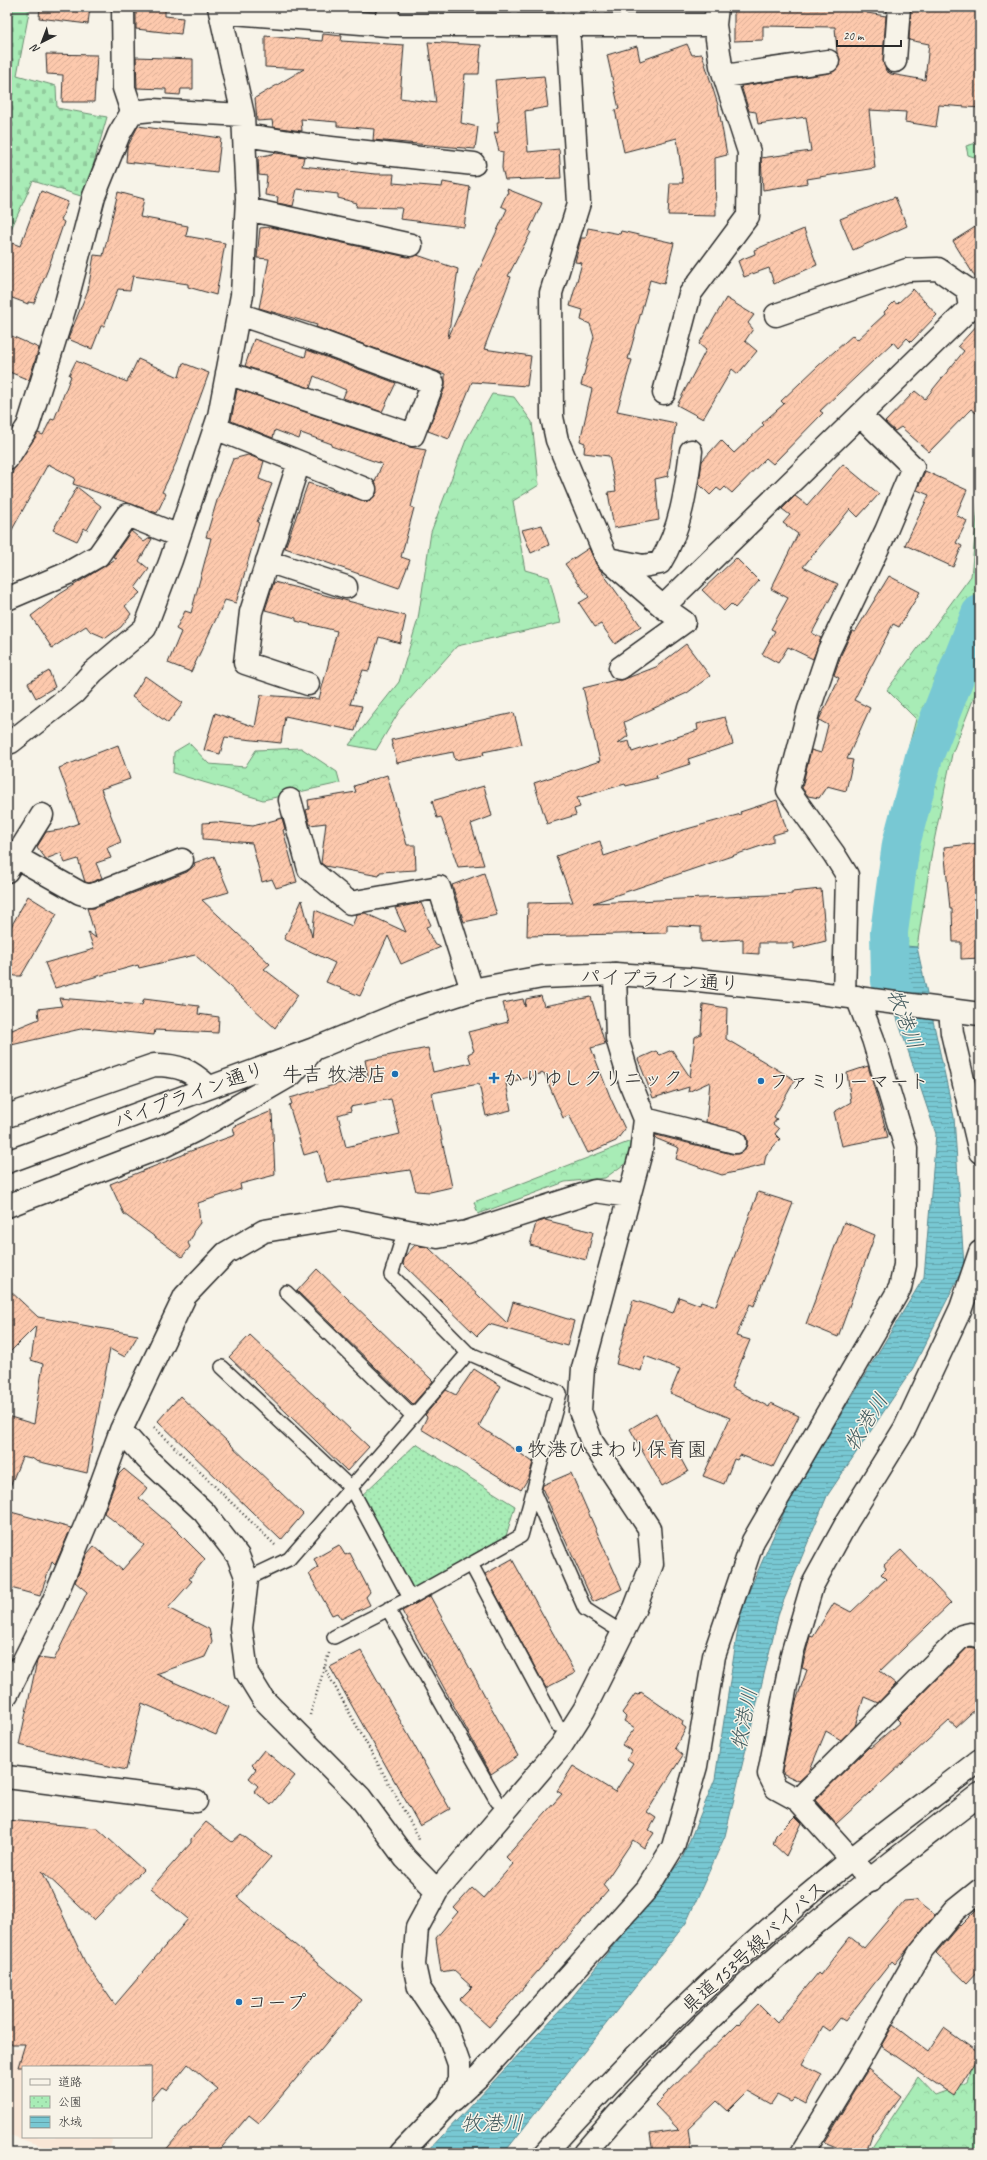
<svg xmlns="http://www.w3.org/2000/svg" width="987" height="2160" viewBox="0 0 987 2160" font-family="Caveat,'Klee One',sans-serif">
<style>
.built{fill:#f9e6d6}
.forest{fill:url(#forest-crowns);stroke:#6a8c70}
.cemetery{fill:url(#cemetery-stones);stroke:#6a8c70}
.park{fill:url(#park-dots);stroke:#6a8c70}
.water{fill:url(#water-rules);stroke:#598990}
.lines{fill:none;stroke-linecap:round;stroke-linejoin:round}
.river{stroke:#78c8d3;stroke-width:38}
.building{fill:url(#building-hatch);stroke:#2b2b2b;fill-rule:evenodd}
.lane-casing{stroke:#2b2b2b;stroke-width:16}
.street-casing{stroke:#2b2b2b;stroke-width:25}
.secondary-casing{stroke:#2b2b2b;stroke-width:25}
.path{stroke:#2b2b2b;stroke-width:2.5;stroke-dasharray:1 3;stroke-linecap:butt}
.lane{stroke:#f7f3e8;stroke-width:13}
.street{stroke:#f7f3e8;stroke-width:22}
.secondary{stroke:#f7f3e8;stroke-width:22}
.poi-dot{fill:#1f6fb2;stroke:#f7f3e8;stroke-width:1.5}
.labels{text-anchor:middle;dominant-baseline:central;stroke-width:3;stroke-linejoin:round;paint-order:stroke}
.street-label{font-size:20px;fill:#2b2b2b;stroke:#f7f3e8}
.poi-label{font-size:20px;fill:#2b2b2b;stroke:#f7f3e8;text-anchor:start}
.water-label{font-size:21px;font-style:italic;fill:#425a5d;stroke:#f7f3e8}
</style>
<defs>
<pattern id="forest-crowns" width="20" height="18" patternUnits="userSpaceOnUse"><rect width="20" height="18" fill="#a8ecb6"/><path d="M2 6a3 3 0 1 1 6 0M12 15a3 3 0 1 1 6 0" fill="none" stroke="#91cb9d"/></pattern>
<pattern id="cemetery-stones" width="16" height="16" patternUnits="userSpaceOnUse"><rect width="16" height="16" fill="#a8ecb6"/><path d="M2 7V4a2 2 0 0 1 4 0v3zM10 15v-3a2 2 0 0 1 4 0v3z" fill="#91cb9d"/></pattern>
<pattern id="park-dots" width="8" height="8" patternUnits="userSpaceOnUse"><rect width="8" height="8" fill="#a8ecb6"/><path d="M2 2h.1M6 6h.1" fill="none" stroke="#91cb9d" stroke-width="1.8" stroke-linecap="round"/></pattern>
<pattern id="water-rules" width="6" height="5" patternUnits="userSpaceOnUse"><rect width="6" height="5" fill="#78c8d3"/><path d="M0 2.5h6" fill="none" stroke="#63a3ab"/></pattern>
<pattern id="building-hatch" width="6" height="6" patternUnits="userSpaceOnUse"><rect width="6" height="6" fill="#fdc9ad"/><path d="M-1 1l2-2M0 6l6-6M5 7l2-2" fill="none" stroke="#d9ad95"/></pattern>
</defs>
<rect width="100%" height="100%" fill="#f7f3e8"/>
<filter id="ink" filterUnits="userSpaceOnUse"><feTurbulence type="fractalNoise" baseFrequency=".025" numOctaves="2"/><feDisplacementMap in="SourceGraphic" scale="8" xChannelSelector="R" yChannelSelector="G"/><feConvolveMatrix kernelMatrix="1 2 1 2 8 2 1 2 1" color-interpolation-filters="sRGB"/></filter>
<g filter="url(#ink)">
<path class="built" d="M72 2048 23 2067V2137H113L108 2153H61L7 2134V2049Z"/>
<path class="forest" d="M980 142V159L968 155 966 146Z
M492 394 514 397 532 422 539 485 513 501 525 570 549 577 561 623 457 646 400 710 376 750 349 745 399 682 418 619 431 532 466 440Z
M980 487V682L952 754 932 851 917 947 908 950 903 890 923 802 897 792 916 719 887 690 971 576Z
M189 743 209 764 245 767 256 750 301 748 337 772 340 783 263 800 173 773 174 752Z
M631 1141 626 1163 605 1178 565 1182 478 1214 474 1202Z
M980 2028V2153H881L870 2149 918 2077 935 2095 968 2083Z"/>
<path class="cemetery" d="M7 7H30L17 75 56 86 57 108 107 117 84 197 33 181 7 238Z"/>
<path class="park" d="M416 1444 515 1506 506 1536 413 1589 360 1497Z"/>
<path class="water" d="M872 943 917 947 954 1117 964 1266 913 1368 827 1496 779 1612 725 1836 686 1923 504 2153H426L570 2000 682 1859 715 1779 741 1609 790 1499 924 1277 936 1134Z"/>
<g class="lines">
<path class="river" d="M896 996 890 981 889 932 901 844 924 757 980 614"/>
</g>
<path class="building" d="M40 7H90L88 24 39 18Z
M136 7H165V16L183 18 181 34 136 29Z
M734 7H812V9L864 7 867 13 886 16 883 60 886 71 891 74 925 80 929 44 909 40 911 7H980L978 78H980V108L939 105 936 127 905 122 906 112 869 110 875 168 807 179 808 183 763 190 761 158 811 151 806 117 758 124 756 112 749 111 741 86 830 73 839 66 840 59 837 53 835 27 763 26V40L734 41Z
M323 34 342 36 341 41 404 45 400 98 436 103 428 42 481 45 479 74H465L461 123 478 127 475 149 373 140 374 129 337 126V122L301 119 302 131 273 127 272 120 257 121 255 98 304 69 265 67V36L322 41Z
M687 44 692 55 702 54 718 105 727 155 715 158 716 216 668 215 670 183H683L677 138 624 152 615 110 619 109 607 55 637 46 640 61Z
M46 54 97 55 94 102H62L63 75 47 74Z
M136 57 193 59V89H181L180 95 166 94V89L137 88Z
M544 76 548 107 525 111 528 152 559 149 561 178 505 180 502 168 503 152 499 151 494 132 498 133 497 122H499L495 80Z
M138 126 221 138 217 172 126 162 127 148Z
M276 153 304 157 302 166 375 174H394L393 183 442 187 443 182 470 187 464 227 400 219 402 208 356 207 357 203 338 198V194L297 189 293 206 277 203 278 197 265 195 267 176 259 175 258 157Z
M507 189 542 203 529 231 531 232 508 276 511 277 484 349 531 356 527 386 472 382 449 439 428 431 445 387V374L316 327 317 325 259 308 269 259 257 258 260 228 270 227 407 257 417 255 458 269 448 338 507 209 501 206 507 193H508Z
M41 191 68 202 61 220 64 222 48 269 34 303 28 302V304L7 296V241L20 246Z
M118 192 144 199 140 217 188 226 186 236 225 243 216 295 188 287V284L133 276 130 290 118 289 104 326H101L92 349 68 339 88 290 94 255 103 256Z
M895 197 907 226 853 250 840 219Z
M980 224V285L953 241Z
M588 228 620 234 621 231 674 243 664 284 650 280 628 359 632 360 617 411 676 423 668 476 655 479 659 520 614 528 608 492 616 491 609 456 584 453 585 443 580 441 592 389 581 385 594 337 590 324 581 320 583 310 570 306 582 263 575 262 581 238H586Z
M804 229 817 265 774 284 769 268 744 277 738 261 755 254 754 250Z
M913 289 937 315 911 342 907 338 898 348 893 342 820 411 823 413 773 464 766 458 732 493 725 487 721 491 717 488 710 495 699 484 702 461 721 440 734 453 764 425 762 423 784 404 781 401 818 366 853 335 857 340 885 314 884 312 894 302 897 304Z
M726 298 754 315 748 323 753 329 745 341 757 351 738 374 732 369 703 419 677 405 706 350 699 344Z
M980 322V416L971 409 929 452 901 427 895 431 885 422 915 391 925 399 964 351 958 346Z
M7 334 39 348 29 380 7 371Z
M254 339 305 357 307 350 396 383 382 412 343 398 346 390 314 376 310 388 245 366Z
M138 359 179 377 183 363 209 373 176 463 162 492 166 494 157 513 73 484 75 478 48 464 7 539V484L14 469 38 433 43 435 51 419 54 420 71 376 69 375 76 361 127 382Z
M237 389 409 447 426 450 411 507 414 508 401 557 410 560 399 588 285 548 308 483 368 502 377 493 375 482 382 464 331 446 332 444 301 433 299 439 275 430 273 438 231 421Z
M248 455 264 461 259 479 272 484 257 522 259 523 236 603 225 600 191 672 168 663 181 632 176 629 185 611 191 613 211 538 206 537 218 497 233 459Z
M843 464 879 494 858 517 850 509 803 567 838 584 812 633 821 638 813 659 788 647 778 663 762 654 775 631 771 629 788 598 771 589 798 534 783 523 790 515 782 509 795 496 807 505Z
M925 471 967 490 956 515 967 521 956 543 962 546 953 567 905 545 929 495 917 490Z
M77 487 101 506 87 530 84 528 77 541 53 530Z
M542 525 549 545 531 553 522 530Z
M131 531 144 542 150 538 152 539 139 561 149 569 135 588 140 593 125 606 131 614 121 627 106 638 90 631 86 626 52 648 31 616 60 594 117 558 113 557Z
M589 548 596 564 641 626 615 644 601 624 595 627 579 603 589 597 565 564Z
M736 558 759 581 735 608 731 604 724 611 702 590Z
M889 576 920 592 899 627 893 624 854 700 870 708 847 759 853 760 846 791 827 786 819 798 808 796 802 788 807 766 811 750 821 753 828 725 819 720 839 678 834 675 841 655 852 631 855 632Z
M274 582 406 616 400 643 379 637 369 671 363 670 350 704 362 706 355 731 285 716 281 743 225 737 220 754 204 750 215 713 255 727 261 695 319 699 337 631 296 621V618L265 610Z
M686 644 710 676 687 693 624 722 628 736 617 744 629 741 632 752 698 730 697 724 725 717 733 744 688 759 690 764 656 775 657 778 626 786 625 784 577 798 580 807 574 809 576 815 547 824 534 783 600 761 583 688 616 680H622L656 667Z
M49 671 55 687 36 698 28 683Z
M145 676 183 703 168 723 132 697Z
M514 713 522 744 483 752 484 755 455 760 453 752 397 763 391 740Z
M118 745 130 779 101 789 121 842 107 848 111 858 96 863 102 878 89 883 85 882 78 859 65 863 61 853 46 859 37 847 46 832 60 830 79 823 59 768Z
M387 775 407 845H415L416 870 380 872 379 876 325 866 321 863 326 823 310 825 306 810 309 809 308 800 356 792 354 786Z
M484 786 492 816 471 824 484 865 458 867 441 817 437 818 432 801Z
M777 800 787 831 773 835V842L593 903 792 894V892L821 889 826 941 793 949V943H759V954L743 953V939L701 942V927L667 925V933L527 936 528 903 573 902 556 856 600 841 604 856 676 832 741 814 740 812Z
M282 818 285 829 283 830 297 882 276 888 272 879 262 882 252 843 203 839V823L216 822 253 826Z
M980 843V958L961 959V942H953L952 909H950L944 847Z
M214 856 229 892 202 900 270 964 264 969 298 995 275 1028 195 955 139 968 138 965 55 988 45 963 94 949 88 932 96 938 87 908H95L187 872 195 865 194 863Z
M484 873 497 915 464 922 452 885Z
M28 896 57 914 21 976H15L7 972V934Z
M302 900 312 937 315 910 352 926 357 914 365 913 406 932 395 908 421 903 431 925 426 927 434 944 441 947 401 964 388 936 360 996 326 982 335 963 284 939Z
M541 996 544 1006 591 997 605 1044 591 1048 611 1099 625 1129 616 1141 588 1153 569 1115 563 1118 544 1073 506 1083 511 1110 486 1116 479 1084 432 1093 452 1187 430 1192 416 1191 410 1170 327 1182 318 1151 304 1155 289 1105 292 1104 290 1098 368 1075 365 1060 428 1048 433 1072 471 1063 468 1054 474 1051 468 1032 508 1022 503 1003 523 999 525 1007 526 999ZM391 1099 400 1134 346 1147 338 1115 351 1111 350 1107Z
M59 998 142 1005 144 999 199 1006 198 1014 219 1017 218 1033 155 1030 154 1035 85 1028 7 1046V1032L39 1019 38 1009 62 1006Z
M703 1004 727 1008 726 1039 795 1080 774 1117 777 1119 773 1124 779 1129 775 1134 780 1139 766 1155 764 1165 722 1175 676 1159 679 1148 655 1138 656 1135 732 1154H738L744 1151 747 1145V1138L743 1133 706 1122 710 1082 688 1092 689 1087 653 1098 638 1059 656 1051 660 1055 672 1050 690 1077 695 1037 701 1034Z
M868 1066 888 1137 842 1146 834 1112 851 1102 847 1073Z
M272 1111 275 1175 240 1184 241 1189 198 1203 200 1223 193 1232 194 1234 188 1243 190 1247 182 1257 124 1214 110 1184 185 1154V1153L235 1135 233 1127Z
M758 1192 793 1203 754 1306 750 1304 736 1336 750 1340 731 1387 769 1407 771 1403 799 1416 773 1467 740 1455 737 1460 734 1459 724 1484 703 1476 730 1418 670 1393 680 1369 645 1356 641 1371 616 1364 633 1300 673 1313 679 1297 700 1305 701 1301 716 1306Z
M545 1220 593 1232 586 1260 530 1245 536 1223Z
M844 1222 875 1235 838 1337 806 1324Z
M415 1245 429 1248 507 1323 513 1302 574 1321 567 1346 489 1324 477 1336 403 1264 405 1256Z
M317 1269 433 1381 413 1404 297 1291Z
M7 1288 38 1317 138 1335 125 1357 110 1349 87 1473 36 1461 32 1458 31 1459 22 1457 8 1492 7 1416 34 1424 43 1364 31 1360 36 1326 7 1355Z
M250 1335 369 1447 347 1471 229 1357Z
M474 1369 501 1386 479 1426 533 1462 529 1477 521 1490 421 1429 427 1417 425 1415 446 1390 456 1395Z
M180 1396 303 1514 281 1540 158 1421Z
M656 1413 688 1472 662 1486 630 1429Z
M124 1469 147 1488 139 1498 175 1529 205 1559 189 1579 192 1581 168 1608 209 1629 212 1642 205 1657 156 1674 229 1707 216 1735 142 1703 126 1770 19 1745 37 1661 39 1658 54 1660 87 1592 75 1582 87 1554 94 1546 122 1570 144 1545 104 1513 118 1475Z
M571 1473 622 1589 593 1602 542 1488 543 1485Z
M7 1511 71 1528 55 1565 52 1562 40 1596 7 1587Z
M339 1545 345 1555 350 1553 370 1592 366 1597 370 1605 341 1619 337 1613 332 1615 309 1574 318 1568 314 1559Z
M901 1550 951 1603 880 1671 896 1684 878 1703 864 1697 855 1726 841 1740 826 1731 809 1772 799 1781 784 1774 782 1771 796 1701 807 1670 802 1668 810 1636 813 1637 834 1603 851 1612 886 1579 881 1574 886 1569 884 1565Z
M512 1559 575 1673 546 1688 485 1574Z
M430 1596 518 1756 491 1774 402 1611Z
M968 1647 980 1649V1705L956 1727 949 1721 836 1824 815 1800 869 1747 870 1748 900 1722 897 1719Z
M361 1651 450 1809 420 1826 330 1667Z
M641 1692 683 1721 682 1725 686 1728 675 1748 683 1755 647 1812 656 1818 649 1830 654 1833 644 1848 633 1840 603 1885 608 1891 489 2027 459 2000 472 1987 453 1970 441 1972 436 1938 458 1912 454 1908 472 1888 483 1898 513 1864 506 1857 562 1794 557 1791 573 1766 615 1792 633 1763 627 1759 632 1751 622 1745 635 1728 624 1721 626 1717 622 1713 635 1694 638 1695Z
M264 1750 295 1776 271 1805 254 1791 258 1786 249 1778 256 1769 252 1765Z
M795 1816 802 1823 786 1856 773 1844 776 1835Z
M7 1820 97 1828 143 1870 94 1920 42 1871 85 1962 115 2005 188 1919 151 1888 191 1843V1839L206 1822 232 1842 241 1834 271 1857 237 1897 362 2000 259 2123 249 2115 217 2153H163L218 2089 188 2064 167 2090 162 2087 151 2100V2067H18L25 2044H7Z
M916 1900 935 1915 905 1952 895 1964 892 1961 845 2021 840 2018 830 2031 823 2026 802 2064 822 2074 806 2104 795 2098 791 2102 777 2095 771 2104 748 2091 728 2111 717 2101 688 2129 691 2153H653L650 2134 679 2130 655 2105 738 2023 739 2024 758 2004 777 2023 818 1973 820 1975 850 1937 864 1948 904 1901Z
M980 1906V1969L967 1983 936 1953 959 1925 960 1926Z
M893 2025 928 2052 944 2028 980 2054 954 2096 881 2046Z
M868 2069 901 2096 871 2136 865 2153H851L824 2142Z"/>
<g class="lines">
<defs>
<path id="lane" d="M405 1230 391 1275 468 1353
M286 1292 413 1416
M222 1367 351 1488 410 1598
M533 1491 585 1609 612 1626
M471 1564 557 1725
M247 1579 289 1559 468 1353 560 1393 521 1536 410 1598 334 1637
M388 1609 497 1801"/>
<path id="street" d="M123 7 124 88 132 112
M220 12 387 25H715
M387 25 388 7
M568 25 579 203 551 293 552 417 557 440 607 559 663 607 684 622 620 668
M895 61 899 7
M724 76 828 61
M245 135 322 147 474 164
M247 209 411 245
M227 373 413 435 433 383 325 343 238 314
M664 393 690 294 748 216 749 152 721 66 715 25 717 7
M215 428 299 462 251 612 245 663 308 684
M7 459 28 426 65 307 94 196 119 134 132 112 152 110 243 115
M299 462 365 489
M608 559 643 566 660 563C681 529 686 490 691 451
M267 561 346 587
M7 599 68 573 98 556 127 515 179 536
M663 607 970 308 967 289 938 269 907 270 776 315
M7 743 11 742 74 693 93 672 145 628 171 560 219 416 242 295 247 199 243 115 219 7
M290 800 309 869 350 903 439 887 472 990
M16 857 80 893 90 896 182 860
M7 871 42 815
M844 996 847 875 834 854 788 790 809 709 829 650 886 531 913 467 860 415
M950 1010 952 1033 980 1152
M645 1119 735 1142
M121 1430 146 1458 204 1512 238 1556 247 1579 241 1628 247 1673 263 1699 360 1797 405 1858 437 1891
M7 1694 53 1602 91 1512 121 1430 185 1296 226 1253 264 1231 342 1218 438 1237 467 1232 595 1191 629 1196
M7 1777 196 1801
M798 1800 962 1636 971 1634 980 1637
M871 1881 798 1800 776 1788 769 1774 792 1654 812 1586 847 1522 905 1428 961 1308 980 1252
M453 2100 480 2075 647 1889 673 1847 696 1766 714 1656 753 1541 900 1288 905 1265 906 1148 873 1039 857 997
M401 2153 448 2104 459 2080V2064L447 2030 419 1988 414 1965 417 1928 437 1891 561 1746 584 1710 635 1608 652 1564 649 1528 592 1442 580 1411 583 1368 641 1152 645 1119 630 1082 617 1038 615 974
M802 2153 860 2058 920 1952 955 1910 980 1890"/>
<path id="secondary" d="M7 1116 154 1065C180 1065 190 1070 209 1087
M7 1162 314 1049 404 1012 472 990 542 977 615 974 688 979 804 991 980 1014
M7 1206 164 1146 196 1130 291 1075 313 1050
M545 2153C640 2047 743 1947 853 1858 895 1824 938 1793 980 1760
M584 2153C646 2080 716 2010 788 1947 850 1893 916 1844 980 1794"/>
</defs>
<use href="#lane" class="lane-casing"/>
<use href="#street" class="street-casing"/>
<use href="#secondary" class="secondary-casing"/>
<path class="path" d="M154 1427 276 1546
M324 1667 418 1836 419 1840
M310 1715 329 1653"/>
<use href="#lane" class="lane"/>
<use href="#street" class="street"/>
<use href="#secondary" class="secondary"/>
</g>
</g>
<g class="poi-dot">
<circle cx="395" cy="1074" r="4"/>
<path d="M492 1072h4v4h4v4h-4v4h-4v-4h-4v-4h4z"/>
<circle cx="761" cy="1081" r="4"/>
<circle cx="519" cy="1449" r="4"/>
<circle cx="239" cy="2002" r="4"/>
</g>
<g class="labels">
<g class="street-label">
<text transform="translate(660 980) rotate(3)">パイプライン通り</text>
<text transform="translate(189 1095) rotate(-20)">パイプライン通り</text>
<text transform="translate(754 1947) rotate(-42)">県道153号線バイパス</text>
</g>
<g class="poi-label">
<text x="387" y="1074" text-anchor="end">牛吉 牧港店</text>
<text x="503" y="1078">かりゆしクリニック</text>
<text x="769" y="1081">ファミリーマート</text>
<text x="527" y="1449">牧港ひまわり保育園</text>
<text x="247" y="2002">コープ</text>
</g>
<g class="water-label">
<text transform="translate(905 1019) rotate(69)">牧港川</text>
<text transform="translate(866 1422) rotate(-58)">牧港川</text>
<text transform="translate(744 1719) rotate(-79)">牧港川</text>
<text x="492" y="2123">牧港川</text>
</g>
</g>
<rect width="987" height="2160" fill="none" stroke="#f7f3e8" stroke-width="24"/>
<rect x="12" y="12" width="963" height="2136" fill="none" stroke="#2b2b2b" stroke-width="1.5" filter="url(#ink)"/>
<rect x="22" y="2066" width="130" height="72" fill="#f7f3e8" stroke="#a5a39c"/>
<rect x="30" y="2079" width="20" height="6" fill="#f7f3e8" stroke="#a5a39c"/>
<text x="58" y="2086" font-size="12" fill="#2b2b2b">道路</text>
<rect x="30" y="2096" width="20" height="12" fill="url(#park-dots)" stroke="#a5a39c"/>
<text x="58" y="2106" font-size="12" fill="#2b2b2b">公園</text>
<rect x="30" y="2116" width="20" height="12" fill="url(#water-rules)" stroke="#a5a39c"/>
<text x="58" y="2126" font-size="12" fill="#2b2b2b">水域</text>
<g transform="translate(42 42) rotate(222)" stroke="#f7f3e8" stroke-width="3" paint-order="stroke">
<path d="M0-3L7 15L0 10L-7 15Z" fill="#2b2b2b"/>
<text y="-6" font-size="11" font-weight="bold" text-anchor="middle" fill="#2b2b2b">N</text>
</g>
<path d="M837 40v6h64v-6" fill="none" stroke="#2b2b2b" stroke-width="2"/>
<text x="843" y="40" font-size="12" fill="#2b2b2b" stroke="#f7f3e8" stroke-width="3" paint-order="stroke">20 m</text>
</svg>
